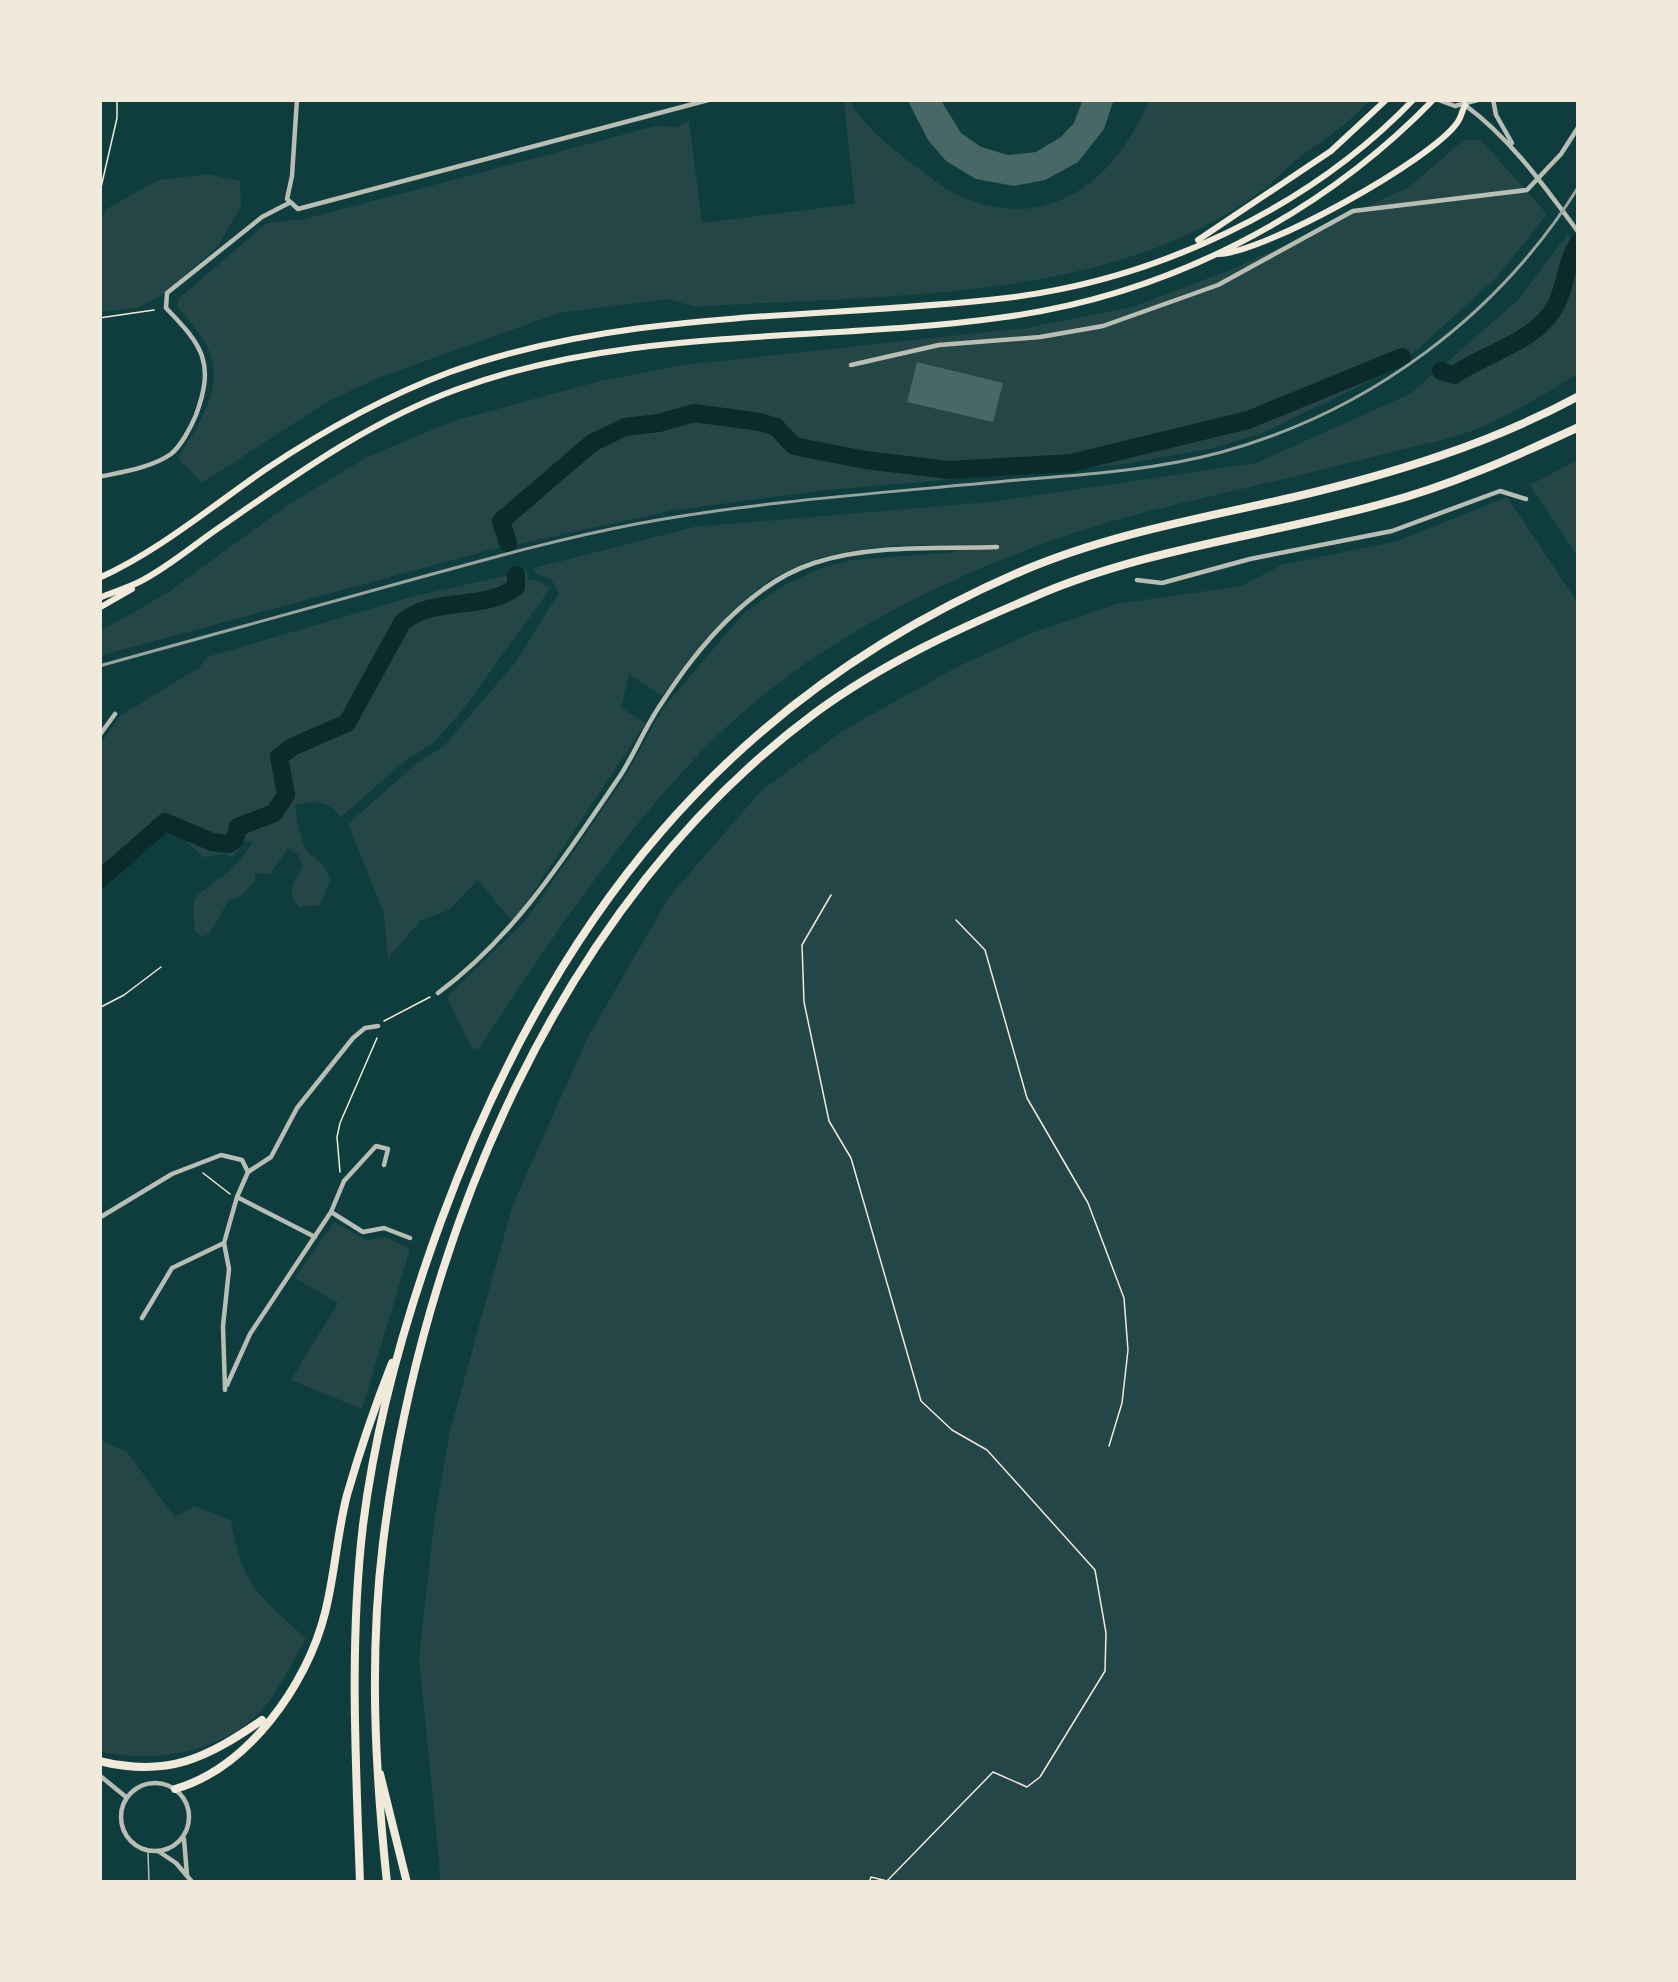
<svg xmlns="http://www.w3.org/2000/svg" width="1678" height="1982" font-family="'Golos Text',sans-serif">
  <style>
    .green { fill: #244646 }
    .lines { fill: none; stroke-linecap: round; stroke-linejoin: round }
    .river { stroke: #0a2a2b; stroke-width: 18 }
    .building { fill: #486865 }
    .path { stroke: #f1e9da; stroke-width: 1.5 }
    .service { stroke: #b8beb3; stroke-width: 1.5 }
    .minor { stroke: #b8beb3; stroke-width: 4.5 }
    .tertiary { stroke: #b8beb3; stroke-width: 4.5 }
    .trunk { stroke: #f1e9da; stroke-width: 6 }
    .motorway { stroke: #f1e9da; stroke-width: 8 }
    .rail { stroke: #97a49c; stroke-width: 3 }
  </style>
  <rect width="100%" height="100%" fill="#0f3d3e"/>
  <path class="green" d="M1149,99H1371C1349,125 1318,142 1292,163C1283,171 1275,181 1265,188C1115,305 877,294 696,307L667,299L559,313L378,378L327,402L202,483L178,458C197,428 224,389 210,353C204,336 188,320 177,306L178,299L267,223L305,219L656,126L678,127L689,120L702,223L855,204L844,102H850C867,129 890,147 915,166C933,179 949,193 970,200C1055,232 1120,174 1149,99Z
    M1464,140H1481L1547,214L1497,277L1397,368L1260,434L1209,449L1117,465L827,490L675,510L486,551L99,656V632L167,593L288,505L367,457L454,421L596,382L683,365L1026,328L1132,307L1233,269L1409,187Z
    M209,174L240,181L241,206L218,246L161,296L136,308L99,312V228L105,210L158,180Z
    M1568,234L1579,251V373C1548,392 1517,411 1484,426C1454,439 1419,445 1388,453C1306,475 1224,492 1142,513C1001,550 841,622 733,721C635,811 551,939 478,1050L470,1046L447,997L526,920L625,777L663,708L744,613L784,585L824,567L852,560L957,552C933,541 910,546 884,547C768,555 728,609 662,696L629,674L621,708L646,723L520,912L511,920L478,880L449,910L420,921L388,958L384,913L348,824L416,764L444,746L515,663L559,593L551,579L536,574L534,568L694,527L990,502L1256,463L1410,394L1519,299Z
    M1579,459V559L1530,485Z
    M1507,497L1579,605V1883H441L419,1657L435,1516L450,1431L512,1207L587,1039L669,897L761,791L844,730L959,666L1032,633L1117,604L1242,586L1281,565L1398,541Z
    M527,571L528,580L538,581L550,589L461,712L432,744L407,759L341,817C326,799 317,801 295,805C296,817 300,837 305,847C311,861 323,856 330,880L320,905L299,907L292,896L293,883L303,867L298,855L288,848L270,874L255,873V881L240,897L229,900L210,933L202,937L195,931C191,890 195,898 222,877C235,868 244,855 253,841H245L232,858L227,854L203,857L185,840L182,831L167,828L99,891V746L120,716L200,667L207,657L411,597Z
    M334,1222L366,1240L385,1237L410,1249L362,1409L291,1380L338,1303L295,1278Z
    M99,1439L127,1452L175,1517L194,1506L231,1520C242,1588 259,1594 306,1639C292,1662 278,1692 260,1712C220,1753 152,1764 99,1751Z"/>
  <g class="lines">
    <path class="river" d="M1441,371L1454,375C1486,353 1538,341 1556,305C1567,283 1565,263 1579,242
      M508,543L501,521L592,443L625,427L659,423L694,413L760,422L776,427L794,446L865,460L949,470L1071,463L1248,420L1402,357
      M99,880L165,822L212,842L229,844L235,839L238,827L274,813L286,795L279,757L292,747L347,723L402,623C433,595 484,612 516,587V575"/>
  </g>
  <path class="building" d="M907,99H940L961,133L981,147L1008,155L1036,152L1061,137L1074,123L1083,99H1114L1104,129L1078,162L1045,180L1014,186L976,179L946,161L928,140Z
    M917,362L1003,383L993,422L907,402Z"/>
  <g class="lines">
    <path class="path" d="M99,196L117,118V99
      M99,318L154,310
      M831,895L802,945L804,1002L829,1121L851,1158L921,1401L952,1430L987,1450L1095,1570L1106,1633L1105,1671L1040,1777L1027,1787L993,1772L887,1881L871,1877L869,1883
      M956,920L985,950L1027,1098L1088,1203L1124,1298L1128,1350L1122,1403L1109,1446
      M99,1008L124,995L161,967
      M384,1021L430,997
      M340,1172L337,1137L340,1123L377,1038
      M203,1173L230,1194"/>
    <path class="service" d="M148,1851L149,1883"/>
    <path class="minor" d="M297,99L292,176L287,199L298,209L712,99
      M851,365L939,345L1040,337L1103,326L1218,285L1353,211L1527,190L1561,154L1579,126
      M99,477C122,472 151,468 171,454C181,446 191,427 196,415C215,363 203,346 166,308L167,293L262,217L289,203
      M1137,580L1162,583L1250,559L1392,531L1500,491L1526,499
      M99,736L115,714
      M438,993C516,935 566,855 620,776C635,753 645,727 661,704C697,648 750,584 814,563C871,544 937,549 997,547
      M237,1197L315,1237
      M331,1212L363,1232L384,1228L410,1238
      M99,1218L172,1174L221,1155L242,1160L248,1172
      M142,1318L172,1268L224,1243
      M227,1385L250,1334L331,1212L344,1181L376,1146L388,1149L384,1165
      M225,1390L223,1326L229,1269L224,1243L237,1197L248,1172L271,1157L297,1108L353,1038L365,1028L378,1026"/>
    <path class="tertiary" d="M1436,99L1455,106L1481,99
      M1493,99L1496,115L1512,143
      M1465,105C1512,140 1544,186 1579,233
      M99,1775L126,1797
      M121 1817a34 34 0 1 1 68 0a34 34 0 1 1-68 0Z
      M184,1839L187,1875
      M158,1851L176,1863L193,1883"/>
    <path class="trunk" d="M1198,240L1331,151L1387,99
      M1219,254C1264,253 1431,160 1457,123C1461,118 1462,111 1465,105
      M99,578C159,551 212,506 266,469C323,431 386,396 450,372C629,308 820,320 1006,298C1156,280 1310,208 1414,99
      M99,598C113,592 128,588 141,581C170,566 196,543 223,525C298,473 372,420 458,389C633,325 823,343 1005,317C1167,295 1321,216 1434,99
      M99,608L132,589"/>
    <path class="motorway" d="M99,1761C168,1778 207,1758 262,1720
      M380,1774L407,1883
      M175,1789C248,1768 307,1685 325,1613C335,1574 337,1533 347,1495C360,1450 375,1406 392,1363
      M360,1883C356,1765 349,1643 363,1525C376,1422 405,1319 441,1221C551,922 724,699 1022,571C1109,534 1202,518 1294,497C1392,474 1490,444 1579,396
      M387,1883C375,1769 369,1657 383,1543C421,1235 560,902 815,713C880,665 957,629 1031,598C1142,549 1264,536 1381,504C1450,486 1514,457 1579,427"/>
    <path class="rail" d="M99,666C196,639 292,613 389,586C470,564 552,540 636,524C758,501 883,493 1006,481C1078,475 1152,471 1222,452C1370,411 1498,316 1579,186"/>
  </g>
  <rect width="1678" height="1982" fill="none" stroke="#f1e9da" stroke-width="204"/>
</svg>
